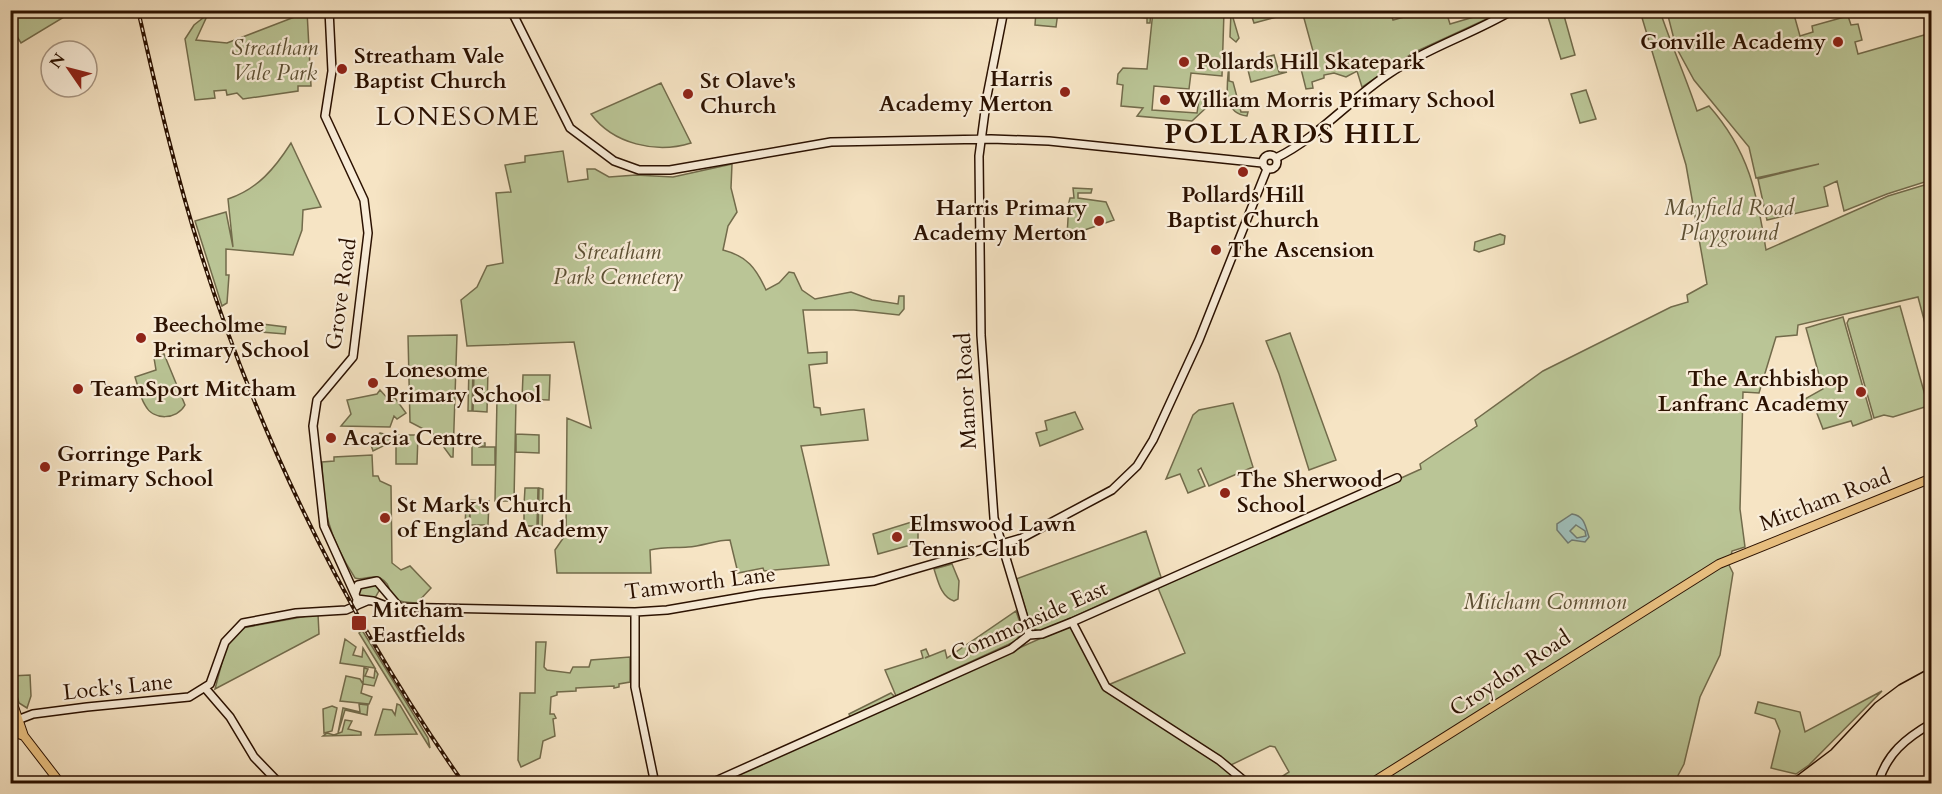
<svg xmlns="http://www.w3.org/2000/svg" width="1942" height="794" font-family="Cardo,serif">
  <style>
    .green { fill: #bac596; stroke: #726b4b; stroke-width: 1.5 }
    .water { fill: #9ebeb9; stroke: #70796f; stroke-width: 1.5; fill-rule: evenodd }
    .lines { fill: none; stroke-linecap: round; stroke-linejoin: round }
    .secondary-casing { stroke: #2b1100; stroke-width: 10 }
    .primary-casing { stroke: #2b1100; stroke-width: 10 }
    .secondary { stroke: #f9edd9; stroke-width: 7 }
    .primary { stroke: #ebc282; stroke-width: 8 }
    .tram { stroke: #2b1100; stroke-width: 1.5 }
    .rail-casing { stroke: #2b1100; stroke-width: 4 }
    .rail { stroke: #f9edd9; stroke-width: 1.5; stroke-dasharray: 4.5; stroke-linecap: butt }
    .poi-dot { fill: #8f2418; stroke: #f9edd9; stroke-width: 2 }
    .labels { text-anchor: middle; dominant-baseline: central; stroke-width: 4.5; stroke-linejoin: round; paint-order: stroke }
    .poi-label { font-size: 22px; font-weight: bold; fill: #2b1100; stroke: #f9edd9; text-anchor: start }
    .park-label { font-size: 22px; font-style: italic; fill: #5d5034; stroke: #f9edd9 }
    .street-label { font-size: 22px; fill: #2b1100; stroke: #f9edd9 }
    .quarter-label { font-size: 26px; letter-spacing: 1.5px; fill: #2b1100; stroke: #f9edd9 }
    .district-label { font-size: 28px; font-weight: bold; letter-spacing: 1.5px; fill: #2b1100; stroke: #f9edd9 }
  </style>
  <rect width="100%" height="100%" fill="#f6e4c4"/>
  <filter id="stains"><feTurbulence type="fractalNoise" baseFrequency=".00333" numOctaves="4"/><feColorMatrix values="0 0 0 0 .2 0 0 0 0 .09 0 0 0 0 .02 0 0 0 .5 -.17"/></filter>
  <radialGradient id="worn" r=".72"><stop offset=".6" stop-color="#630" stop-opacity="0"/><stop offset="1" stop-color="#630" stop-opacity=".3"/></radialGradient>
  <path class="green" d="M1671,10L1793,11L1800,36L1813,32L1812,26L1848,16L1851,25L1858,24L1862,40L1855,42L1858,54L1931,33V180L1887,194L1844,211L1837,181L1824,187L1828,206L1767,220L1758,179L1819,164L1756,178L1749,147L1694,80L1676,47L1667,12Z
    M10,11L11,10L74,11L21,43L11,27Z
    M305,11H307L311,86H298V91L243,99L237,93L227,95L226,90L214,91L215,98L195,100L185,39L194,25L208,14L196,40L227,43L305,13Z
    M1036,11V10L1151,11L1150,23H1147V18L1088,12L1087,15L1058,12L1056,27L1035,25Z
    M1153,11H1224L1222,76L1191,73L1189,89L1154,86L1152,110L1197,113L1199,99H1207V107L1192,121L1137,116L1143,108L1121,106L1123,85L1117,84L1118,74L1123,68L1147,69Z
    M1231,11L1239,38L1236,42L1230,37Z
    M1250,11H1275L1277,15L1300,11L1254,23Z
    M1302,11H1332L1335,17L1359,11H1390L1393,20L1426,11H1446L1450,24L1494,11H1504L1413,53L1362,87L1357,71L1346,77L1334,73L1324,75V78L1312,82L1313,88L1306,89L1301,69L1316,62Z
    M1640,11H1660C1671,45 1686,77 1697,111L1709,106C1749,151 1757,193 1766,250L1888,196L1931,183V346L1918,297L1798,325L1797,335L1776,337L1759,393L1743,392L1740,509L1745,547L1732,551L1729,565L1733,573L1720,655L1700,697L1684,764L1674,783H1272L1289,772L1275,747L1270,746L1231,765L1108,685L1185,653L1158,588L1421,469L1420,464L1477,426L1475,420L1543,371L1671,307L1688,302L1687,295L1707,284L1686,165Z
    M1563,12L1575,55L1561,59L1548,17Z
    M1274,55L1279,72H1287L1251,82L1246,62Z
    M1233,62L1234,66L1229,68V81L1233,82L1241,112H1248L1247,116C1220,113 1228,82 1229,63Z
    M661,83L691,143C656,154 613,144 591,114Z
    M1586,90L1596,119L1580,123L1571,94Z
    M291,143L321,207L303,210L302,230L293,255L226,249V275H229L227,303L222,306L195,221L226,212L233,247L228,199C258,189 275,168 291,143Z
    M563,151L568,182L588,179L587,169H595L609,177L636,175L673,177L732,164L731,188L737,212L728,226L723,250C747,256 756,268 766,290L779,283L789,272L794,273L802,290L815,299L851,292L872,300L898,304L899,296H904V309L899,315L854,310H803L808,353L827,352V363L809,365L814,407L820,408L821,415L864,409L868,440L801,446L829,565L764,571L763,568L738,573L730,540C716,540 703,546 688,547C675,548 664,547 650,550L651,573H557L555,550L566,534L567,418L591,428L574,342L467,346L461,300L477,287L487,266L503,263L496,193L511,192L505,165L525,162V156Z
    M1073,188L1092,189L1091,193H1078V198L1106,202L1114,220L1067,236L1069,202L1070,198H1074Z
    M1500,234L1505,236L1504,244L1479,252L1474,250L1475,242Z
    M1900,306L1928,406L1893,417L1884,415L1874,418L1847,323L1849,319Z
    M1843,317L1872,419L1853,426L1851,421L1823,429L1813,403L1805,406L1803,400L1823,389L1806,328Z
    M262,324L286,327L285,334L261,332Z
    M1290,333L1336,460L1309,470L1279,374L1266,341Z
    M457,335L453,457H451L435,435L410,422L408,336Z
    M164,354L185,405C177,420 153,421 145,405C140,397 138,386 135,377L156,370L154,358Z
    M469,366H473L472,411H468Z
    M474,368L488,369L487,412L473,411L474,373H485L474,372Z
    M523,375H550L549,400L522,399Z
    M380,390L389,400L395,398L406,413L397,419L394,416L390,427L341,426L351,414L347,400L377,394Z
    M497,398L516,399L514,501H495Z
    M1233,403L1253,467L1209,486L1201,468L1198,470L1205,486L1188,493L1180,474L1166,479L1193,415L1199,410Z
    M1075,412L1083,429L1040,446L1036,433L1047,430L1045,421Z
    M380,433L389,435V443L373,451L370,442Z
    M516,434L539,435V453L516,452Z
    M396,435H418L417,464H396Z
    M465,442L485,443V446L478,447H495V465H472V446H465Z
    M372,455L373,476H378L380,481L391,486L392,563L401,570L410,566L431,588L417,603C377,602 399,588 380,578C372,574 363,581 355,578C328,536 323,511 322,462L334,461V457Z
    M525,488H538L537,526H524V510H520L521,506L524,505Z
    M539,488L543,489L542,534H538Z
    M466,500L489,501L488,525H470V507L469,532H465Z
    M918,520V543L878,554L873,534Z
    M1146,531L1161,577L1047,629L1038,631L1031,627L1016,579Z
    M952,564L959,581L958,599L954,601C941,597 938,581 934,569Z
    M376,583L380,589L375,598L358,596V588Z
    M1016,611L1023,632L1016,641L896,696L885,670L923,658L921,651L926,649L929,656L925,658L945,650L947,658Z
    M318,614L319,634L215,689L226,647L242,628Z
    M1068,626L1074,630L1105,689L1214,760L1244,784H716Z
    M362,630L428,738L430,748L359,633Z
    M345,639L356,647L353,655L362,657L363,648L375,668L340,663Z
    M536,642H546L544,667L547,670L570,673L573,667H589L591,660L630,657V682L619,684V687L614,688V686L576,688V691L557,692V695L551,697L550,714H554L556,718L553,719L555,736L543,741L540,758L521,767L518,760L520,693H535Z
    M364,668L368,669L365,676L374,678L375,669L378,674L374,686L363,684Z
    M30,675L31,696L27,708L19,703L11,676Z
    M346,676L360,679L363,684L361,693L372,697L369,704L340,701Z
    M1882,691L1809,765L1796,774L1771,768L1780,731L1775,719L1755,713L1758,702L1800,712L1805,732Z
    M891,693L895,697L850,717L849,714Z
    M359,704L368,705L367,715L345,710L338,733L343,708L360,712Z
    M397,704L400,705L417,734L375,735L383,709L392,710L395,715Z
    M332,706L337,708L332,731L324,733L323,709Z
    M345,720L352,721L348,729L361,732V735L323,736L327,733L334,735L342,732Z"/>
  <path class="water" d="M1572,514C1585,516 1585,526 1589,537L1585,542L1572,540L1568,543L1557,530V524ZM1576,525L1585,531L1586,536L1577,538L1570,531Z"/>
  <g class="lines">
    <g class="secondary-casing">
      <path id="secondary" d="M329,10L332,71L325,116L364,200L368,233L353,357L317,400L313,426L324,526L357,599L356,606
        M511,10L570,128L614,161L639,170H670L831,142L991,139L1049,141L1262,163
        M1004,10L987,96L979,156L981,335L994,518L1029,635
        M1263 162a7 7 0 1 1 14 0a7 7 0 1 1-14 0Z
        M1276,158C1319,137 1350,99 1390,73C1429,47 1473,34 1513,10
        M355,594L358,585L377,581L399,607
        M357,599L373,601L389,607L635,612L667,610L760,594L874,581L1022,538L1112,490L1137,466L1153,440L1199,340L1267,169
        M635,612V687L655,784
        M1072,622L1106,687L1219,760L1248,784
        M205,688L230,717L254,757L280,784
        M20,719L33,714L87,707L189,697L210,684L225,642L243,623L296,613L346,610L367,601
        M709,784L1011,649L1029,635L1042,634L1072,622L1397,478
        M1878,784C1886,754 1906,738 1932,723"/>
    </g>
    <g class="primary-casing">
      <path id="primary" d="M10,695L24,736
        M10,716L19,734L24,736L61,784
        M1370,784L1719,564L1932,478"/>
    </g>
    <use href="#secondary" class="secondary"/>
    <use href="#primary" class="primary"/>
    <path class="tram" d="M1786,784L1831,750L1875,703L1899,685L1932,667"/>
    <g class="rail-casing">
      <path id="rail" d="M138,10C157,93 176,176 202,257C262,445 350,622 464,784"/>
    </g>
    <use href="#rail" class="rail"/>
  </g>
  <g class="poi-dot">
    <circle cx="1838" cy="42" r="6"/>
    <circle cx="1184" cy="62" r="6"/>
    <circle cx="342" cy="69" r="6"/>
    <circle cx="1065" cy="92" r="6"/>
    <circle cx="688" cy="94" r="6"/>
    <circle cx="1165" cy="100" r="6"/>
    <circle cx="1243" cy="172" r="6"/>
    <circle cx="1099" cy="221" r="6"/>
    <circle cx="1216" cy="250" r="6"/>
    <circle cx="141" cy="338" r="6"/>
    <circle cx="373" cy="383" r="6"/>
    <circle cx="78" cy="389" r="6"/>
    <circle cx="1861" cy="392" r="6"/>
    <circle cx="331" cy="438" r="6"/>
    <circle cx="45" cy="467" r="6"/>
    <circle cx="1225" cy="493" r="6"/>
    <circle cx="385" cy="518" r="6"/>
    <circle cx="897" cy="537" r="6"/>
    <rect x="351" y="615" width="16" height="16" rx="3"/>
  </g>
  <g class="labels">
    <g class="poi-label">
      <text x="1826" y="42" text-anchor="end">Gonville Academy</text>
      <text x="354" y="56">Streatham Vale<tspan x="354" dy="25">Baptist Church</tspan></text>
      <text x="1196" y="62">Pollards Hill Skatepark</text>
      <text x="1053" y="79" text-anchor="end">Harris<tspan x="1053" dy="25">Academy Merton</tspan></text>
      <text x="700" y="81">St Olave's<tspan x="700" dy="25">Church</tspan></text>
      <text x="1177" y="100">William Morris Primary School</text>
      <text x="1243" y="195" text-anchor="middle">Pollards Hill<tspan x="1243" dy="25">Baptist Church</tspan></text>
      <text x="1087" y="208" text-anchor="end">Harris Primary<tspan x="1087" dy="25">Academy Merton</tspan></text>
      <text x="1228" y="250">The Ascension</text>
      <text x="153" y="325">Beecholme<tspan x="153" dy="25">Primary School</tspan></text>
      <text x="385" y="370">Lonesome<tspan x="385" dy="25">Primary School</tspan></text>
      <text x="1849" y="379" text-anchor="end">The Archbishop<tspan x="1849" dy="25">Lanfranc Academy</tspan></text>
      <text x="90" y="389">TeamSport Mitcham</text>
      <text x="343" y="438">Acacia Centre</text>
      <text x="57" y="454">Gorringe Park<tspan x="57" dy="25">Primary School</tspan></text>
      <text x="1237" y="480">The Sherwood<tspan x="1237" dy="25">School</tspan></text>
      <text x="397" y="505">St Mark's Church<tspan x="397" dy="25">of England Academy</tspan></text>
      <text x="909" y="524">Elmswood Lawn<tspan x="909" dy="25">Tennis Club</tspan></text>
      <text x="372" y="610">Mitcham<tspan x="372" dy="25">Eastfields</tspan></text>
    </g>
    <g class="park-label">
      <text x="275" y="48">Streatham<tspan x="275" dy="25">Vale Park</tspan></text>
      <text x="1729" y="208">Mayfield Road<tspan x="1729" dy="25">Playground</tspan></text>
      <text x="618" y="252">Streatham<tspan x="618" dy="25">Park Cemetery</tspan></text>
      <text x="1545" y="602">Mitcham Common</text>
    </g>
    <g class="street-label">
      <text transform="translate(341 294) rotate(-82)">Grove Road</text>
      <text transform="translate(966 391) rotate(-93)">Manor Road</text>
      <text transform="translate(1825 500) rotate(-21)">Mitcham Road</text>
      <text transform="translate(700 583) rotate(-7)">Tamworth Lane</text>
      <text transform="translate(1029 621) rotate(-24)">Commonside East</text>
      <text transform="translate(1510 673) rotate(-33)">Croydon Road</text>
      <text transform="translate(118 687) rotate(-6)">Lock's Lane</text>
    </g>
    <g class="quarter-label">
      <text x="458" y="116">LONESOME</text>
    </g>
    <g class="district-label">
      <text x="1293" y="134">POLLARDS HILL</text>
    </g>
  </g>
  <rect width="1942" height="794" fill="none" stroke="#f6e4c4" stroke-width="36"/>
  <rect x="12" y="12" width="1918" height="770" fill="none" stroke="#2b1100" stroke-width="3"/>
  <rect x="18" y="18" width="1906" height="758" fill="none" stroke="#2b1100" stroke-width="1.5"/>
  <g transform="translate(69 69) rotate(305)"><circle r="28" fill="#f9edd9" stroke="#a79582" stroke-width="1.5"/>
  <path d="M0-4.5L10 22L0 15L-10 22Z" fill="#8f2418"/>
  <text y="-9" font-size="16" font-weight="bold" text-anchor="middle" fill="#2b1100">N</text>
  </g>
  <rect width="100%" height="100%" filter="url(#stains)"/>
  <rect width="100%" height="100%" fill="url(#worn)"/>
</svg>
